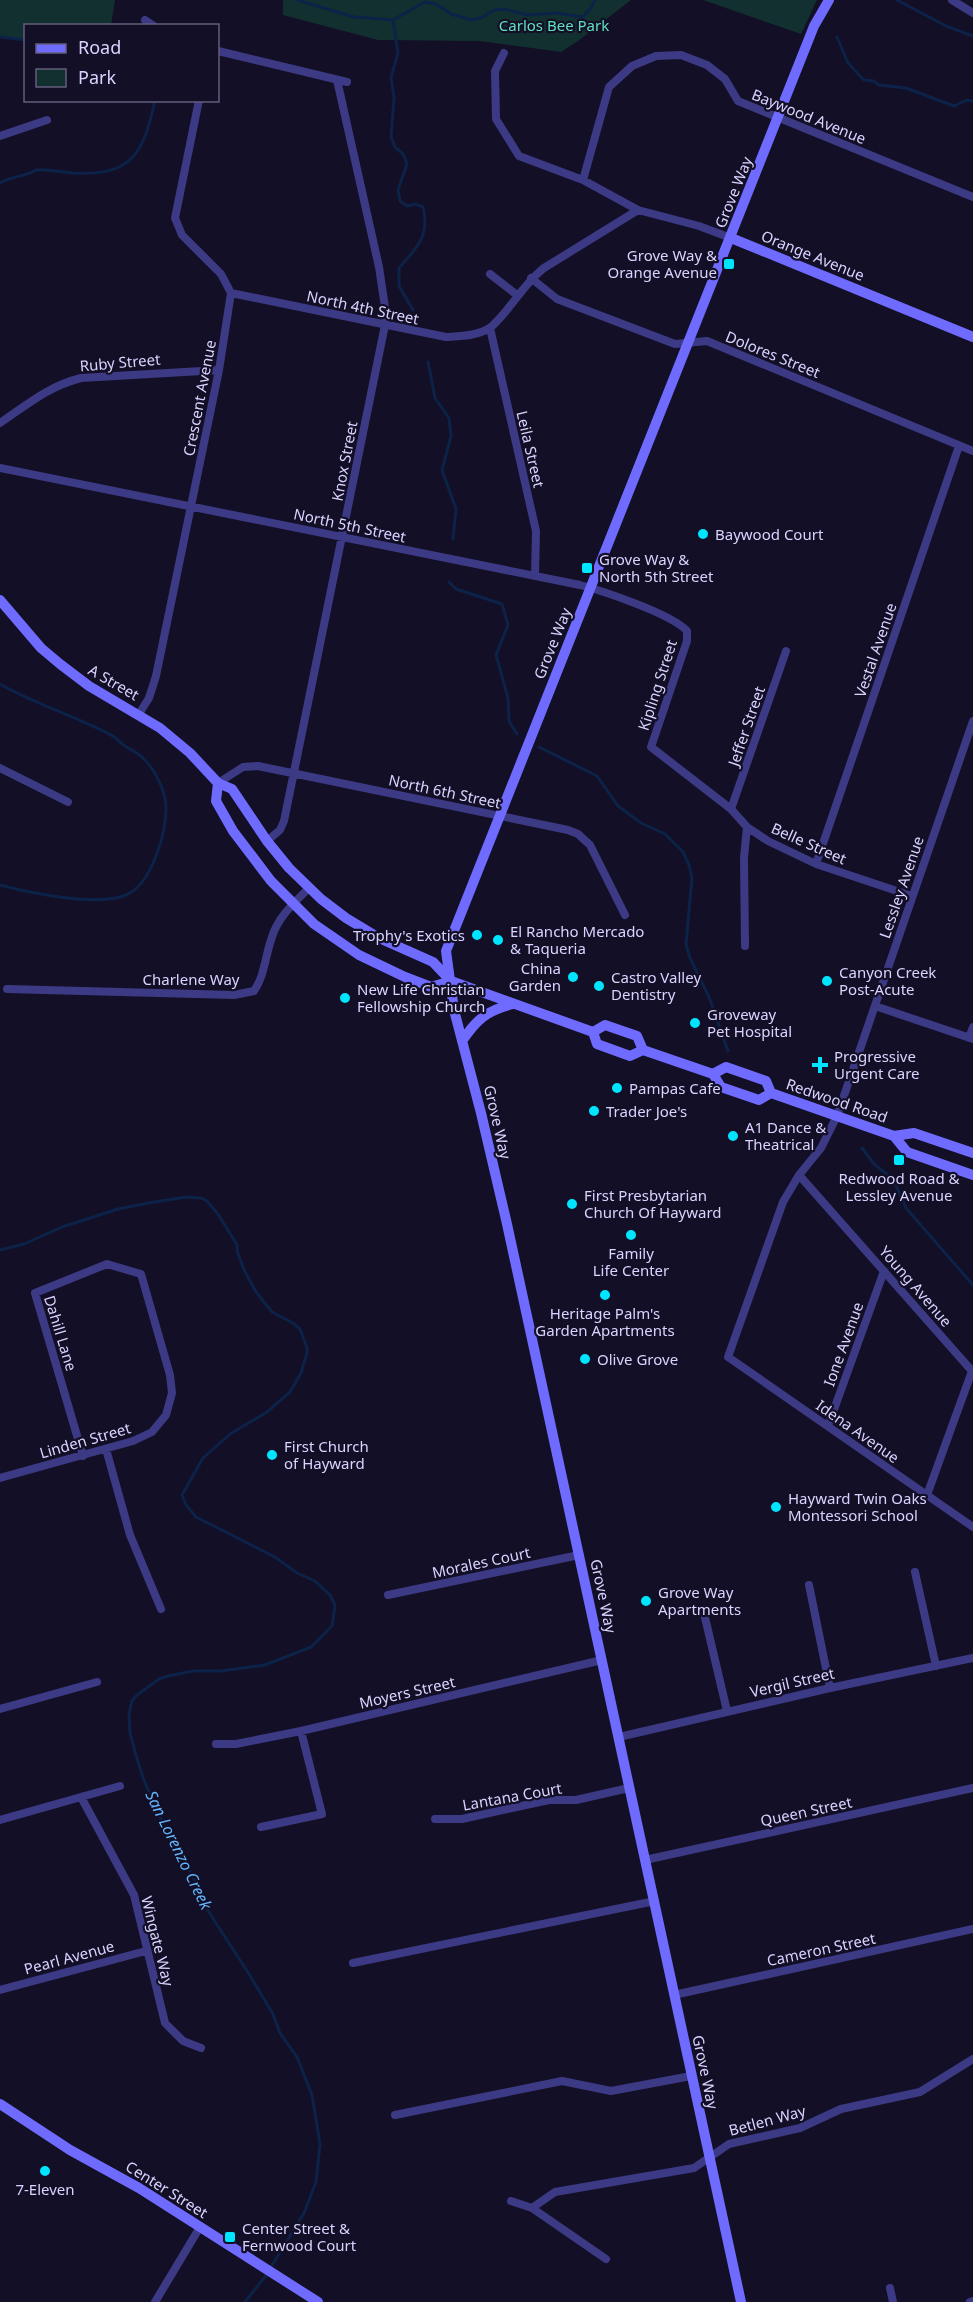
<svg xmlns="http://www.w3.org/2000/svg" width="973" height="2302" font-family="'Noto Sans',sans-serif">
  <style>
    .park { fill: #12302f }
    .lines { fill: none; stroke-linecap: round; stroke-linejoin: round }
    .stream { stroke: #0c2248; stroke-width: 3 }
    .street { stroke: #3d3a85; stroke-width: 8 }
    .secondary { stroke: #6f6bff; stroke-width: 10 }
    .poi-dot { fill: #00e5ff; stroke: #130f26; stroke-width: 2 }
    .labels { text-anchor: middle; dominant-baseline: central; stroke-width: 4.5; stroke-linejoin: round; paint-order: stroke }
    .park-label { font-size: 15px; fill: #5fe0c0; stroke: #130f26 }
    .street-label { font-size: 15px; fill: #d9d4ff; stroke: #130f26 }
    .poi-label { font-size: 15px; fill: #d9d4ff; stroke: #130f26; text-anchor: start }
    .water-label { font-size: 16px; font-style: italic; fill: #62b6ff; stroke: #130f26 }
  </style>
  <rect width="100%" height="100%" fill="#130f26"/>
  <path class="park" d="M0,0H115L111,25L26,26L25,40L0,37Z
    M283,0H631L578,41L561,52L480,41L378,40L283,15Z
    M703,0H817L801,34Z"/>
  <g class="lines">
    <path class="stream" d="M297,0L354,17L393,20
      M897,0L946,26L973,36
      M393,20L398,53L391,77L394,98L391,137L395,147L403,154L407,164L398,190L400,201L407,206L415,204L423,207C430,237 417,247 399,268V286L413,310
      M393,20L425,2L436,4L451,14L472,20L481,18L494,10L504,9L528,15L556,13L583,17L591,8L595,0
      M0,37L26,40
      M837,37L848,63L864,80L874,81L879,85L906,88L954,106L967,100L973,101
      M0,183C11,176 25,177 36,170C48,169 60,172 73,173C132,176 143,155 155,100
      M428,362L435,398L449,418L451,436L442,470L456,509L453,539
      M449,582L456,589L502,604L508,625L496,655L508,698L509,721L517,734
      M0,684C35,704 75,716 111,735C116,737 120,743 125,746C131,750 139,753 144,759C155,770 166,791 166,808C166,833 152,884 126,895C97,907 30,893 0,885
      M539,747L597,776L618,806L641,823L665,834L683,852L689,865L692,878L686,944L690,958L709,997L728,1051
      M862,1148L874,1164L893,1179L906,1208L973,1285
      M0,1250L24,1244L62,1227L118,1209L154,1202L187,1197L200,1198L206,1200L218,1214L237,1245V1251L244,1270L256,1292L272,1312L293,1323L300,1329L307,1348V1353L301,1373L290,1392L267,1412L230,1434L203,1458L182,1495L186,1505L196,1517L275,1557L297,1573L315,1581L330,1595L335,1605L332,1626L311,1647L265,1665L221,1671H193L168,1676L159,1679L137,1695L132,1701L129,1714L130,1733L135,1752L143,1778L165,1828L197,1884L205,1906L249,1974L273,2014L280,2033L297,2057L312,2095L320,2144L316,2182L304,2213L271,2267
      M245,2302L268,2273"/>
    <path class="street" d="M952,0L973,13
      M145,20L154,26
      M218,51L347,82
      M504,53L495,71L496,119L519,156L583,180L638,210L699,226L731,238
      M0,136L47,120
      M583,180L609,87L632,66L656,56L681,55L707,65L725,79L738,101L973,197
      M490,274L517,295
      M531,278L557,299L675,344L707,341L973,451
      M231,293L446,337C460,336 479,336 491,327C510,311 522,285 544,268L638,210
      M490,328L536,531L535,576
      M0,423C28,404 49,386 81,378L219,370
      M0,468L580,585C603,591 672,614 687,631V641L651,747L731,809L747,827L768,841L816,864L912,896
      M139,714L149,698L156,676L219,370L231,293L221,274L182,235L175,218L199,100
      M973,721L837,1116L821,1148L799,1175L783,1202L728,1357L973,1527
      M0,768L68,802
      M218,783L243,767L258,766L568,830L578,834L590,845L625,915
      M731,809L786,651
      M267,841L280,830L284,821L385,325L386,314L379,267L337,80
      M816,864L959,446
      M745,946L744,858L747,827
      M7,989L234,995L254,991C265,975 265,956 272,937C278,917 294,903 309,888
      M875,1006L973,1039
      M969,1038L973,1027
      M799,1175L972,1371L927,1495
      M828,1426L884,1271
      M106,1449L130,1535L161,1609
      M0,1478L133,1441L152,1432L166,1415L172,1393L170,1375L141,1274L107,1264L35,1293L83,1456
      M915,1572L936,1666
      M809,1585L830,1688
      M388,1595L579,1555
      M703,1609L727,1711
      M0,1709L97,1682
      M619,1737L830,1688L973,1658
      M216,1744H236L301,1731L602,1660
      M81,1797L134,1895L165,2023L183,2041L201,2048
      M435,1819H462L549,1800H576L629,1788
      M0,1820L120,1786
      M261,1827L322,1814L301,1731
      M645,1860L973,1788
      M353,1963L655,1901
      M0,1990L146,1951
      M674,1995L973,1929
      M395,2115L562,2081L611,2091L691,2076
      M511,2201L532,2208L606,2259
      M532,2208L555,2192L694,2168L729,2144L800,2128L841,2109L920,2092L973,2059
      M890,2288L893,2302
      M155,2302L200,2227
      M970,2302L973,2301"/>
    <path class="secondary" d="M731,238L973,337
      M0,600L41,648L60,664L89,686L160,728L190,753L218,783L232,789L267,841L289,868L321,899L346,918L379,938L433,962L451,981L593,1032L597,1044L630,1056L643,1050L713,1074L721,1087L759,1100L771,1093L894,1136L914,1133L973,1153
      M218,783L216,801L233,831L271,881L314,924L359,955L405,977L431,987L451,981
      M593,1032L605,1025L637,1036L643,1050
      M462,1041C477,1019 486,1011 513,1004
      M713,1074L726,1067L766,1081L771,1093
      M894,1136L907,1152L973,1175
      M0,2104L70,2150L139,2188L318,2302
      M741,2302L507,1224L481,1113L454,1010L446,951L814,26L829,0"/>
  </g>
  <g class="poi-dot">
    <rect x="723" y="258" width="12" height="12" rx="3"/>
    <circle cx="703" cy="534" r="6"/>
    <rect x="581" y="562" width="12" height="12" rx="3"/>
    <circle cx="477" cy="935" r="6"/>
    <circle cx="498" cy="940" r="6"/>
    <circle cx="573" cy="977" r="6"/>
    <circle cx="827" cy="981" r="6"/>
    <circle cx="599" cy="986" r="6"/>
    <circle cx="345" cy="998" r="6"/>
    <circle cx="695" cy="1023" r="6"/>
    <path d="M817 1056h6v6h6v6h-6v6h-6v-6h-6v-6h6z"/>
    <circle cx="617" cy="1088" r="6"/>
    <circle cx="594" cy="1111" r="6"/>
    <circle cx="733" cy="1136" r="6"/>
    <rect x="893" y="1154" width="12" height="12" rx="3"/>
    <circle cx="572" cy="1204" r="6"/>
    <circle cx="631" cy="1235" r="6"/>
    <circle cx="605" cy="1295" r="6"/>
    <circle cx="585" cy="1359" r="6"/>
    <circle cx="272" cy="1455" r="6"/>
    <circle cx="776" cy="1507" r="6"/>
    <circle cx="646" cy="1601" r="6"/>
    <circle cx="45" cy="2171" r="6"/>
    <rect x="224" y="2231" width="12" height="12" rx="3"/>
  </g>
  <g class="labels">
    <g class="park-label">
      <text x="554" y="25">Carlos Bee Park</text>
    </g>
    <g class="street-label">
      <text transform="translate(809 116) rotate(22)">Baywood Avenue</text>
      <text transform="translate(733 192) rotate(-68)">Grove Way</text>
      <text transform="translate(813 255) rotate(22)">Orange Avenue</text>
      <text transform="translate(363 307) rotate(12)">North 4th Street</text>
      <text transform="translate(773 354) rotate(22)">Dolores Street</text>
      <text transform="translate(120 362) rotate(-5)">Ruby Street</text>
      <text transform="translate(199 398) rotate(-79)">Crescent Avenue</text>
      <text transform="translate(531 449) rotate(77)">Leila Street</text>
      <text transform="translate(344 461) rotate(-79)">Knox Street</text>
      <text transform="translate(350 525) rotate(12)">North 5th Street</text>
      <text transform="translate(552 643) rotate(-68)">Grove Way</text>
      <text transform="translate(875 650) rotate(-71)">Vestal Avenue</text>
      <text transform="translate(114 682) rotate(30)">A Street</text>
      <text transform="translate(657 685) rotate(-72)">Kipling Street</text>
      <text transform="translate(746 726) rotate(-71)">Jeffer Street</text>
      <text transform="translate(445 791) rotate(12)">North 6th Street</text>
      <text transform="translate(809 843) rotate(24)">Belle Street</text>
      <text transform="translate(901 887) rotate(-71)">Lessley Avenue</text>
      <text x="191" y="979">Charlene Way</text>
      <text transform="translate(837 1100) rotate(19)">Redwood Road</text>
      <text transform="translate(498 1122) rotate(77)">Grove Way</text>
      <text transform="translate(916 1286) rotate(49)">Young Avenue</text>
      <text transform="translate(61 1333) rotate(73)">Dahill Lane</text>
      <text transform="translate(843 1344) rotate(-70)">Ione Avenue</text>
      <text transform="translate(858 1431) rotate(35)">Idena Avenue</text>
      <text transform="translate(85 1440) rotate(-16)">Linden Street</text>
      <text transform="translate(481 1562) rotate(-12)">Morales Court</text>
      <text transform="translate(604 1596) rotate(78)">Grove Way</text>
      <text transform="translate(792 1682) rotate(-13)">Vergil Street</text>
      <text transform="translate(407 1692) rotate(-13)">Moyers Street</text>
      <text transform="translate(512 1796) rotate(-10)">Lantana Court</text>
      <text transform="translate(806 1811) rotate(-12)">Queen Street</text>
      <text transform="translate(158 1941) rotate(76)">Wingate Way</text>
      <text transform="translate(821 1949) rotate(-12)">Cameron Street</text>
      <text transform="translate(69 1957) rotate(-15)">Pearl Avenue</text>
      <text transform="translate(706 2072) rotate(78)">Grove Way</text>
      <text transform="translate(767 2120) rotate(-15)">Betlen Way</text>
      <text transform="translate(167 2189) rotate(32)">Center Street</text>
    </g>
    <g class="poi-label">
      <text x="717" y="255" text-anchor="end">Grove Way &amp;<tspan x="717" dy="17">Orange Avenue</tspan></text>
      <text x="715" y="534">Baywood Court</text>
      <text x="599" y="559">Grove Way &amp;<tspan x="599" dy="17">North 5th Street</tspan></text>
      <text x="510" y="931">El Rancho Mercado<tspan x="510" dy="17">&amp; Taqueria</tspan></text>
      <text x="465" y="935" text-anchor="end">Trophy's Exotics</text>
      <text x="561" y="968" text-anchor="end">China<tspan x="561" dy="17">Garden</tspan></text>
      <text x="839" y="972">Canyon Creek<tspan x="839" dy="17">Post-Acute</tspan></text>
      <text x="611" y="977">Castro Valley<tspan x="611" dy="17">Dentistry</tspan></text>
      <text x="357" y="989">New Life Christian<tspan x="357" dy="17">Fellowship Church</tspan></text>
      <text x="707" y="1014">Groveway<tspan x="707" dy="17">Pet Hospital</tspan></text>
      <text x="834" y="1056">Progressive<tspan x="834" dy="17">Urgent Care</tspan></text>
      <text x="629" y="1088">Pampas Cafe</text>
      <text x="606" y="1111">Trader Joe's</text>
      <text x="745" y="1127">A1 Dance &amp;<tspan x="745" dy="17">Theatrical</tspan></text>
      <text x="899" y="1178" text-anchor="middle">Redwood Road &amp;<tspan x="899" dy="17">Lessley Avenue</tspan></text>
      <text x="584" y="1195">First Presbytarian<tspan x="584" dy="17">Church Of Hayward</tspan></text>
      <text x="631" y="1253" text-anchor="middle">Family<tspan x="631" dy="17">Life Center</tspan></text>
      <text x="605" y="1313" text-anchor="middle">Heritage Palm's<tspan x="605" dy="17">Garden Apartments</tspan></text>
      <text x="597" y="1359">Olive Grove</text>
      <text x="284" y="1446">First Church<tspan x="284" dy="17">of Hayward</tspan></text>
      <text x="788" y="1498">Hayward Twin Oaks<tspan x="788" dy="17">Montessori School</tspan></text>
      <text x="658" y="1592">Grove Way<tspan x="658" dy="17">Apartments</tspan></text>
      <text x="45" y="2189" text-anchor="middle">7-Eleven</text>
      <text x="242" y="2228">Center Street &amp;<tspan x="242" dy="17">Fernwood Court</tspan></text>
    </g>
    <g class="water-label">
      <text transform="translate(179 1850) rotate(64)">San Lorenzo Creek</text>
    </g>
  </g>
  <rect x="24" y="24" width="195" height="78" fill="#130f26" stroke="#625e7d" stroke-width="1.5"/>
  <rect x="36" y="44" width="30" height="9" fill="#6f6bff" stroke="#625e7d" stroke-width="1.5"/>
  <text x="78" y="54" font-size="18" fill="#d9d4ff">Road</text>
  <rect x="36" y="69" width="30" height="18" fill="#12302f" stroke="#625e7d" stroke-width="1.5"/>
  <text x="78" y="84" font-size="18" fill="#d9d4ff">Park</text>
</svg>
